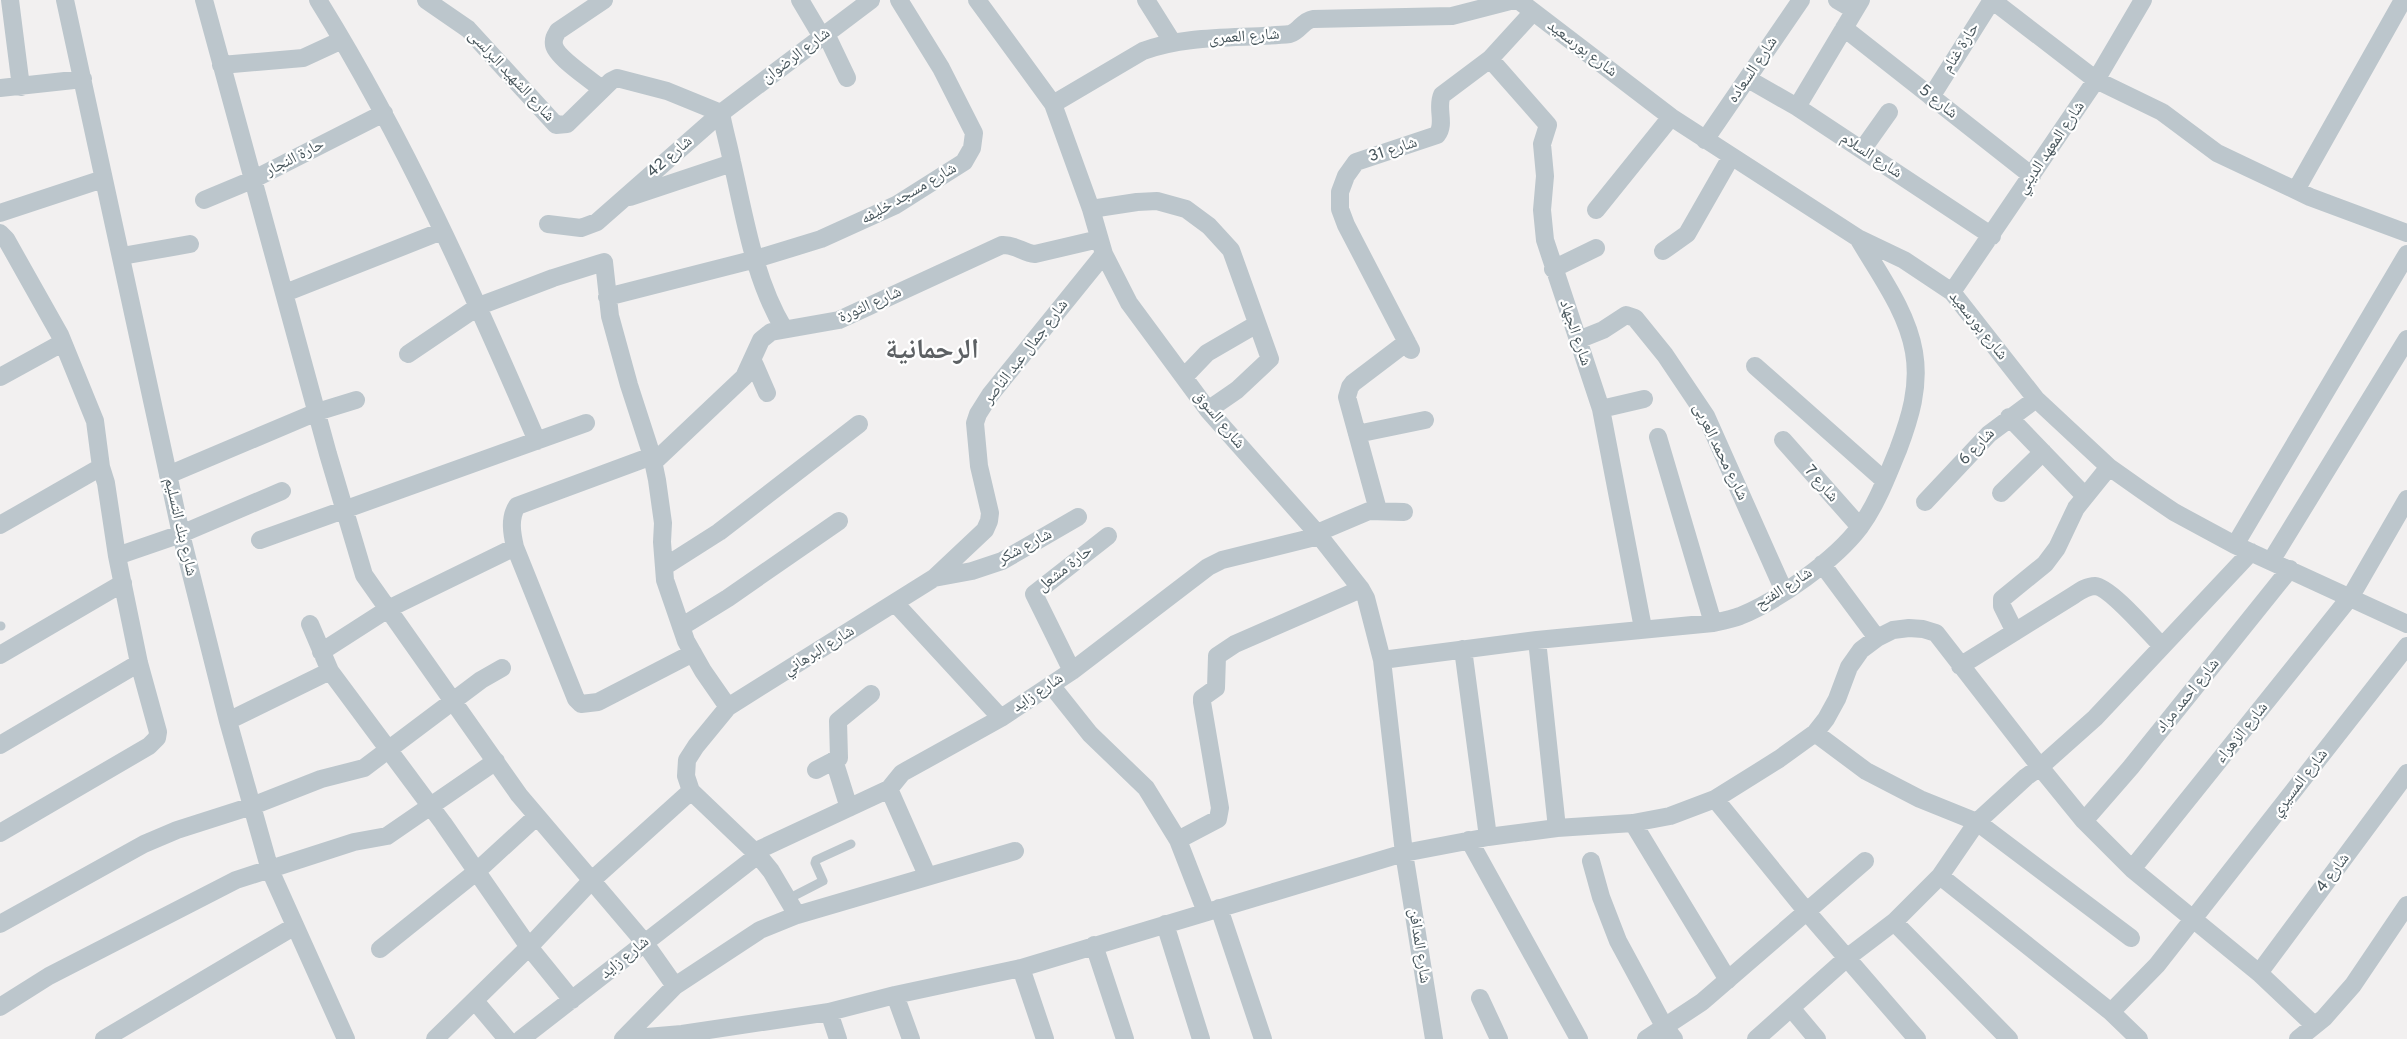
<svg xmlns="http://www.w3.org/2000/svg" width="2407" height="1039" font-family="Overpass,'Noto Naskh Arabic',sans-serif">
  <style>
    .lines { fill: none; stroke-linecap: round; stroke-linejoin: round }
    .service { stroke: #bcc6cc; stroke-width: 9 }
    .minor { stroke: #bcc6cc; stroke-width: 18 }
    .labels { text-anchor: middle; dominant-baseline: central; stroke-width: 4.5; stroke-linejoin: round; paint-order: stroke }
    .street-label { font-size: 16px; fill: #48565c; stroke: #fff }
    .town-label { font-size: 28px; font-weight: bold; fill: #5d6164; stroke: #fff }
  </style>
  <rect width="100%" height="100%" fill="#f2f0f0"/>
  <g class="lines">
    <path class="service" d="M0,626H1
      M788,899L823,881L815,863L816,860L851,844"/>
    <path class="minor" d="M10,0L21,87
      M65,0L181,534L228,721L270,870L346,1039
      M204,0L328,454L364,575L519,795L644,942L675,986
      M318,0C405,140 472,290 537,441
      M426,0L468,29L556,125L567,124L611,81L617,78L667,91L721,113
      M800,0L822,37
      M977,0L1053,104L1091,209L1104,254L1129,303L1208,410L1317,533L1361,589L1366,598L1382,660L1404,853L1434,1039
      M1146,0L1173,43
      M1518,0L1671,117L1858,238L1904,260L1952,292L2036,399L2109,467L2143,491L2174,512L2235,545L2407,624
      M1837,0L1854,10
      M1992,0L2096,80L2162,112L2217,153L2310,197L2407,233
      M1844,28L2032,176
      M826,34L847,78
      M1490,59L1548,125L1542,144L1545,176L1542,210L1545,240L1601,409L1643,628
      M221,65L303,58L342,40
      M1748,79L1797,107L1992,236
      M0,88L83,79
      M602,89C592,81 556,57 554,45C553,39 555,36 558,31L604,0
      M1931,97L1992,0
      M1053,104L1143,51C1189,34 1242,39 1290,34C1300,31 1302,21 1313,19L1452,16L1514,0
      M1797,107L1861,0
      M721,113C724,130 729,146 732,162C745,218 754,279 784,329
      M1705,140L1801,0
      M1862,150L1889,112
      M2296,190L2403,0
      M630,197L732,163
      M204,200L252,180L384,113
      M1091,209L1137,202L1157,201L1186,209L1209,226L1231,250L1270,359L1237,390L1208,410
      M1596,210L1671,117
      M0,213L103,179
      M548,224L581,228L597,222L721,113L871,0
      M0,233L6,239L60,335L95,421L101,467L106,483L117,556L139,663L158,732L157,738L149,746L0,833
      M1663,251L1687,234L1731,157
      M122,256L190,244
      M1553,269L1596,248
      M1952,292L2096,80L2143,0
      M285,293L442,231
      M607,297L756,259L821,239L896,205L964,162L972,148L974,133L941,68L899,0
      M1578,340L1603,330L1626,315L1635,318L1665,355L1706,416L1784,591
      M1411,350L1346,225L1340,209V192L1346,176L1356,162L1437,135C1446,124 1436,108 1442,95L1490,59L1533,12
      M408,354L479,306L553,278L604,262L610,316L629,385L652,456L657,480L663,523L662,542L665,580L686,641L703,671L728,707
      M753,361L767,393
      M1755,366L1885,481
      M0,377L62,343
      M1184,377L1207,353L1257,324
      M1601,409L1644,399
      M2009,417L2085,496
      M1357,434L1425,420
      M1658,437L1713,623
      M1783,440L1860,527
      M654,462L744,377L761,340L771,332L839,320L1002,245C1015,244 1023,253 1035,254L1099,239
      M168,475L317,412L356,400
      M2001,493L2043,452
      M1925,502L1989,434L2036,399
      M1378,510L1347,397L1350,387L1353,383L1407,342
      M0,525L101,467
      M1317,533L1369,511L1404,512
      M260,540L586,423
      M2235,545L2407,254
      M515,547L572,689L576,699L581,704L598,702L693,653
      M117,556L181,534L282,491
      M2271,561L2407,339
      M1822,564L1877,638
      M664,567L719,532L859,424
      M934,578L972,571L1002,561L1078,517
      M895,603L1001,718
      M310,624L330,671L443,823L529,947L572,1000
      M681,627L728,598L839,521
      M2015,632L2002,606V599L2045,564L2057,548L2076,508L2109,467
      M1537,640L1557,828
      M1463,649L1488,837
      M321,652L388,609L515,547C512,534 509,518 517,506L652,456
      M0,655L123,583
      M1382,660L1537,640L1713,623C1722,621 1732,619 1740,616C1779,600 1835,560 1860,527C1877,504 1887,476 1898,450C1910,418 1920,387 1914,352C1907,311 1879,274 1858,238
      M1960,666L2074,595C2080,591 2087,586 2095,586C2110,587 2149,633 2161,645
      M1072,671L1034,594L1108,536
      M1051,685L1090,734L1146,788L1178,840L1206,912
      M228,721L330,671
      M1815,733L1866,771L1920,799L1977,822L2131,938
      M0,745L139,663
      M834,760L849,808
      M816,770L839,758L838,721L871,694
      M889,789L927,875
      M1715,799L1807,912L1917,1039
      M2084,821L2131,767L2290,569
      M1633,823L1728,980
      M1178,840L1218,819L1220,808L1202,702V698L1216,688L1217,656L1235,644L1361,589
      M1469,840L1579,1039
      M754,852L889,789L902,773L1001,718L1072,671L1208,567L1222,560L1319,536
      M1591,861L1601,897L1618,941L1664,1026L1674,1039
      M2132,869L2351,596L2407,499
      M1940,876L2111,1012L2139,1039
      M1219,908L1263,1039
      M797,915L1015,851
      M1894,922L2009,1039
      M0,924L144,844L177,830L252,806L321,779L364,768L481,680L502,668
      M1165,924L1201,1039
      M1094,945L1125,1039
      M380,949L476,872L536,817
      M1021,968L1045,1039
      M2259,973L2407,773
      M895,995L911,1039
      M1480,998L1499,1039
      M475,1001L507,1039
      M0,1007L49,976L236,880L354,842L387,836L496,761
      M1791,1008L1817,1039
      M829,1012L838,1039
      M2111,1012L2157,965L2407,646
      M104,1039L295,926
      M435,1039L529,947L591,881L691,791
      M521,1039L758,855
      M623,1039L682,1034L829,1012L895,995L1021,968L1404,853L1488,837L1557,828L1633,823L1670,816L1715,799L1779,759L1815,733L1826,719L1837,699L1849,667L1861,650L1877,638L1893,630L1909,628L1923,629L1936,633L2040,767L2095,718L2251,552
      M623,1039L675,986L760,930L797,915L771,871L758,855L691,791L686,776L687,760L696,746L728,707L934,578L985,530L989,521L990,513L979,466L975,423L978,414L990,395L1104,254
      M1646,1039L1702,1002L1865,861
      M1756,1039L1848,957L1894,922L1940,876L1977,822L2026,777L2040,767L2084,821L2132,869L2259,973L2314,1025
      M2298,1039L2324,1018L2353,985L2407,905"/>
  </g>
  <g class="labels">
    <g class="street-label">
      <text transform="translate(1244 37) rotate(-4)">شارع العمرى</text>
      <text transform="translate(1961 48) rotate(-58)">حارة غنام</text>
      <text transform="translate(1582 49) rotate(37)">شارع بورسعيد</text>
      <text transform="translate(796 56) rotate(-37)">شارع الرضوان</text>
      <text transform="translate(1753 70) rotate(-56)">شارع السعاده</text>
      <text transform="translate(511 76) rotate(47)">شارع الشهيد البرلسى</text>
      <text transform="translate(1938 102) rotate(38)">شارع 5</text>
      <text transform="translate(2051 148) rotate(-56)">شارع المعهد الديني</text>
      <text transform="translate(1393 150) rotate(-18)">شارع 31</text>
      <text transform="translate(1871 156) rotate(33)">شارع السلام</text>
      <text transform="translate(670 157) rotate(-41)">شارع 42</text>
      <text transform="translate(295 158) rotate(-27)">حارة النجار</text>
      <text transform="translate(909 194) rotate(-30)">شارع مسجد خليفه</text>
      <text transform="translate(870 305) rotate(-24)">شارع الثورة</text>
      <text transform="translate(1978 326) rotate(51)">شارع بورسعيد</text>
      <text transform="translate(1575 333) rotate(71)">شارع الجهاد</text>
      <text transform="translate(1026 352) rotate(-52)">شارع جمال عبد الناصر</text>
      <text transform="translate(1219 420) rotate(50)">شارع السوق</text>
      <text transform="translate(1977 447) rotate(-46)">شارع 6</text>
      <text transform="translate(1720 452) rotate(64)">شارع محمد العربى</text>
      <text transform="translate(1821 484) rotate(49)">شارع 7</text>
      <text transform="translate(180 527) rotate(77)">شارع بنك التسليم</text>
      <text transform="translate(1025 547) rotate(-28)">شارع شكر</text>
      <text transform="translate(1065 569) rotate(-38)">حارة مشعل</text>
      <text transform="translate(1784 589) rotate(-33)">شارع الفتح</text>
      <text transform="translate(819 651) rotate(-32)">شارع البرهاني</text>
      <text transform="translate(1038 693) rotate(-34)">شارع زايد</text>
      <text transform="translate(2188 696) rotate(-51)">شارع احمد مراد</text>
      <text transform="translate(2242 733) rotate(-51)">شارع الزهراء</text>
      <text transform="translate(2300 783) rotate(-52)">شارع المسيري</text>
      <text transform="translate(2333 873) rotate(-53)">شارع 4</text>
      <text transform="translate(1419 946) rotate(81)">شارع المدافن</text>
      <text transform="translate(625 958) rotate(-39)">شارع زايد</text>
    </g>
    <g class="town-label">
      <text x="932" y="351">الرحمانية</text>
    </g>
  </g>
</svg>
